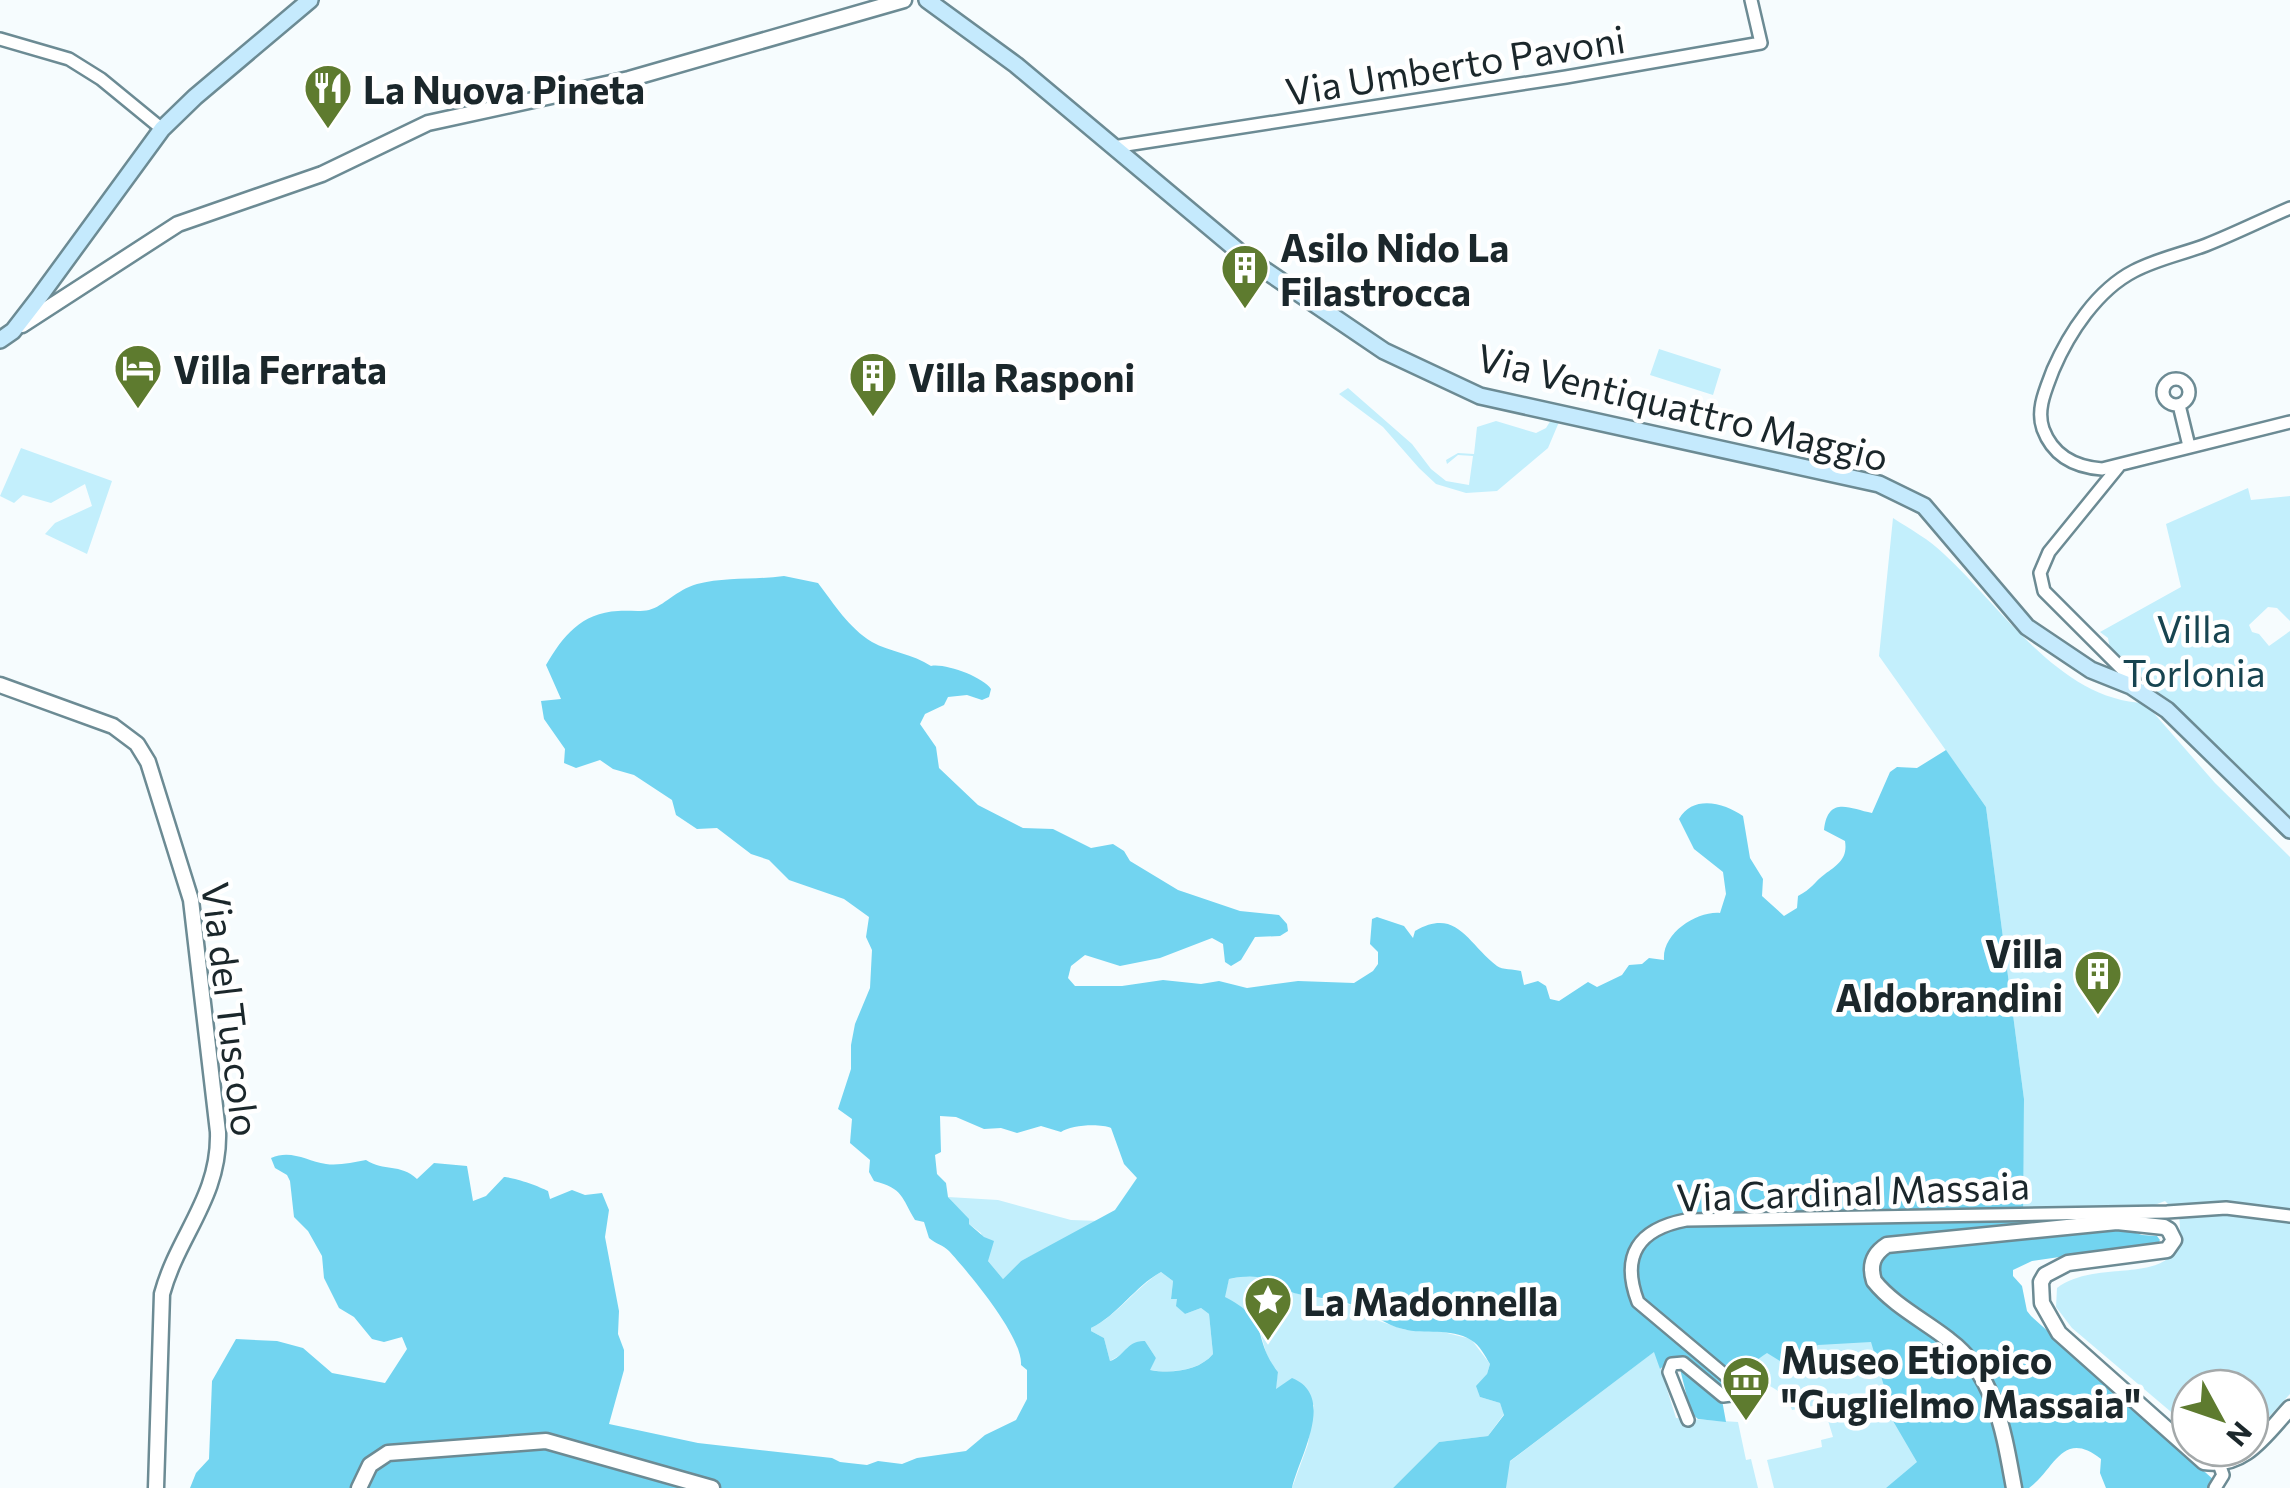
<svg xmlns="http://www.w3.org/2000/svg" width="2290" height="1488" font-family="Commissioner,sans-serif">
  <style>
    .green { fill: #c3effc }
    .forest { fill: #72d4f0; fill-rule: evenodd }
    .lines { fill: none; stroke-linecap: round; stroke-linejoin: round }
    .minor-casing { stroke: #6c8b94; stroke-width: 16 }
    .tertiary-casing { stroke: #6c8b94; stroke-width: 19 }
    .secondary-casing { stroke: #6c8b94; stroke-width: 20 }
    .minor { stroke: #fff; stroke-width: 11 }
    .tertiary { stroke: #fff; stroke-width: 14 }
    .secondary { stroke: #c5eafd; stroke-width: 15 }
    .labels { text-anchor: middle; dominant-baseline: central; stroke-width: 9; stroke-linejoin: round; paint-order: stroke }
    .street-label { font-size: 38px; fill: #1b272b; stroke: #fff }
    .poi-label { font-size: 38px; font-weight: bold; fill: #1b272b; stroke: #fff; text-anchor: start }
    .park-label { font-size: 38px; fill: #174450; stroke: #fff }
  </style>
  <rect width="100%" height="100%" fill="#f6fcfe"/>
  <path class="green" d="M1659,349L1721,369L1713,395L1650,375Z
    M1348,388L1412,444L1431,469L1446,481L1469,485L1473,456L1458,455L1447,464L1446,460L1458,453L1474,454L1477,427L1496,421L1536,433L1546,428L1551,420L1559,422L1548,448L1497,491L1466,493L1436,484L1419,468L1383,427L1339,394Z
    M21,448L112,481L87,554L45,534L55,523L92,506L85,484L51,503L23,495L14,503L0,496Z
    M2248,488L2251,500L2290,496V621L2277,608L2268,607L2249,625L2252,632L2259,634L2269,646L2290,631V828L2110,649L2108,638L2100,632L2181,587L2166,524Z
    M1893,518C1910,529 1930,540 1944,554C2001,606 2060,701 2145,703L2215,783L2290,857V1210L2227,1202L2169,1205L2165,1201L2152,1206L2022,1214L2024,1099L1986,807L1879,656Z
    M948,1197L998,1200L1071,1220L1101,1221L1021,1261L1003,1279L988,1261L981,1233L969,1224L968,1219Z
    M2228,1213L2290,1220V1394L2250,1437V1388H2190V1428L2072,1328L2056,1307L2057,1288C2101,1254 2190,1295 2179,1216Z
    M1161,1272L1173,1281L1171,1299H1178L1177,1306L1185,1314L1201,1308L1209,1314L1213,1354C1198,1372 1170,1373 1149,1370L1156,1358L1145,1341L1110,1361L1104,1338L1091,1331V1328C1118,1315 1135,1288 1161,1272Z
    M1246,1276L1264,1277L1291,1292L1356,1306L1376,1320L1406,1330L1431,1329L1471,1339L1490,1364L1480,1397L1500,1403L1504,1414L1488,1436L1439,1442L1393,1488H1292L1308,1444L1314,1405L1275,1390L1278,1372L1268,1359L1256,1318L1224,1297L1229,1279Z
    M1889,1319L1983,1488H1774L1767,1460L1822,1447L1821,1440L1833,1437L1823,1404L1792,1410C1786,1391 1769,1385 1752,1379L1746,1348Z
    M1655,1351L1676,1418L1738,1422L1746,1460L1751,1459L1758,1488H1475Z"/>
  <path class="forest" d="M784,576L818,583C834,604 849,628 872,642C890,652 913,654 931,666C945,663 983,677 991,689L989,697L982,700L967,695L948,697L944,705L925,714L920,724L936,747L939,768L978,805L1023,828L1053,829L1091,848L1113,844L1124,851L1130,861L1178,890L1240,911L1279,915L1287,924L1288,931L1280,936L1255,937L1241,960L1231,966L1225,962L1223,944L1212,938L1160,958L1120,966L1085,955L1071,966L1068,978L1075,986H1122L1163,980L1201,984L1219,981L1247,988L1298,981L1354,983L1373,971L1378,964V952L1370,944L1372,919L1377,917L1404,926L1413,938L1415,931C1457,907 1467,943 1497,966C1502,970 1514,969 1521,971L1524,985L1538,981L1546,986L1550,999L1559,1001L1588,982L1597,987L1622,975L1629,965L1642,964L1649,958L1664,960C1662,933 1697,911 1720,913L1726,894L1723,872L1694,849L1679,819C1693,794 1725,803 1743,816L1750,858L1763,879L1762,896L1784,916L1797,908L1798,896C1812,889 1814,882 1825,874C1837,865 1848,859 1845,841L1824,830C1828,795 1850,809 1872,813L1890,772L1897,767L1917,768L1946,750L1986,807L2024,1099L2023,1217L2093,1218L2142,1235L2157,1236L2160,1240L2157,1245L2135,1251L2128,1247L2032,1261L2013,1270V1276L2022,1286L2027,1311L2031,1316L2215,1481L2207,1488H2106L2100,1473L2101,1459C2062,1428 2054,1471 2029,1488H1886L1917,1462L1882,1402L1884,1386L1871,1342L1818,1345L1785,1364L1767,1353C1746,1366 1739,1383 1722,1400L1726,1422L1698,1419L1691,1413L1679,1365L1671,1360L1660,1369L1654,1352L1510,1461L1506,1488H1393L1439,1442L1488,1436L1504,1415L1500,1403L1480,1397L1476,1386L1487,1374L1490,1364C1485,1356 1480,1345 1471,1340C1450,1327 1425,1335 1403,1329C1385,1325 1372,1313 1355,1306C1336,1298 1314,1298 1294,1293C1264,1284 1269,1271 1229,1279L1225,1297C1272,1321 1251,1337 1278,1372L1276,1389L1292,1378C1337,1396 1299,1457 1292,1488H190L196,1473L209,1459L212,1381L236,1339L277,1341L303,1348L332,1373L385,1383L407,1349L402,1337L384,1342L372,1339L354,1317L339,1308L324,1278L322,1256L308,1231L294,1217L290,1181L287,1175L275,1168L271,1158C291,1149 307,1161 326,1164C339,1166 353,1162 366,1160C384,1172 400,1163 417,1179L434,1163L467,1166L473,1201L486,1196L504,1177C513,1177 539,1186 548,1191L550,1199L572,1190L585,1195L602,1193L609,1210L605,1237L619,1311L618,1334L624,1350V1370L609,1424L698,1443L832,1458L840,1462L867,1465L878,1461L902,1464L917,1458L966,1451L985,1435L1016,1420L1027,1399V1370L1021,1365C1023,1337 969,1273 949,1251C943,1245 936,1244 929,1238L924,1222L915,1220C901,1197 904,1189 874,1181L869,1172L870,1160L850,1143L852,1119L838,1109L851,1069V1045L855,1024L870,988L872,950L866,937L869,917L844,899L789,880L769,860L751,854L717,828L697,829L676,815L672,800L634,775L613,769L600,760L576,768L564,763L565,749L544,719L541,701L561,699L546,665C563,636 581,613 618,611C628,610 639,612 649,610C664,606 676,590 697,584C725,577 755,580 784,576ZM940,1116L956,1117L984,1129L1001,1128L1017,1133L1041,1126L1061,1132C1070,1125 1100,1123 1111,1128L1124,1164L1137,1178L1115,1210L1021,1261L1003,1279L988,1261L994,1241L984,1237L969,1224V1219L948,1197L946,1183L937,1174L935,1155L941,1152ZM1161,1272L1173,1281L1171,1299H1177L1176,1306L1185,1314L1201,1308L1209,1314L1213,1354C1199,1371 1171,1374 1150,1370L1156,1358L1145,1341C1127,1340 1124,1357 1110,1361L1104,1338L1091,1331V1328C1118,1315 1134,1287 1161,1272Z"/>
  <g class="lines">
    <g class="minor-casing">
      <path id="minor" d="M0,39L69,59L101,79L162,129
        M1113,147L1566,77L1761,43L1751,0
        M2290,208C2262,220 2234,234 2206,245C2182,254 2157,259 2134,271C2097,290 2069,333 2053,370C2046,389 2036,409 2043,429C2053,456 2075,467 2102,469L2290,422
        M2163 392a13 13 0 1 1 26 0a13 13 0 1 1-26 0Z
        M2179,405L2189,446
        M2119,466L2049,552L2040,573L2044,591L2138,685
        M1688,1420L1669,1372L1672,1364L1683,1363L1723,1396L1731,1395L1735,1388L1732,1381L1638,1302C1620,1255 1639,1229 1686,1220L2167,1212L2226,1208L2290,1216
        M2215,1488L2223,1475L2219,1464"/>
    </g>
    <g class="tertiary-casing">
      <path id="tertiary" d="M22,325L178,224L322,174L428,123L629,79L904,0
        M0,685L113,726L137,744L148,762L191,900L218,1132C220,1197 178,1235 162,1294L156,1488
        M359,1488L370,1465L388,1453L546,1441L712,1488
        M2014,1488C2004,1434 1996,1375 1949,1340C1925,1321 1893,1305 1874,1281C1869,1265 1873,1254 1887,1245L2117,1222L2164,1227L2169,1230L2174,1240L2167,1250L2068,1263L2045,1275L2041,1282L2042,1303L2059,1333L2204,1462C2245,1468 2265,1435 2290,1408"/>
    </g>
    <g class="secondary-casing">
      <path id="secondary" d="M927,0L1016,65L1244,256L1384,351L1480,396L1879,484L1924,506L2027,627L2091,670L2131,686L2167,710L2290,830
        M0,340L13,331L40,296L162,129L195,97L310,0"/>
    </g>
    <use href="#minor" class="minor"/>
    <use href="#tertiary" class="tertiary"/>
    <use href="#secondary" class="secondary"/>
  </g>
  <defs>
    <g id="restaurant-pin" transform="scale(2.5)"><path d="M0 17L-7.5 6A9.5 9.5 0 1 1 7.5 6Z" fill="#5e7b2f" stroke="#fff"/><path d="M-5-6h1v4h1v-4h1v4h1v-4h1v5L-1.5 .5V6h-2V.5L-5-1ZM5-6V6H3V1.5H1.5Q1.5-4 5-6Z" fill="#fff"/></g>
    <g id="building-pin" transform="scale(2.5)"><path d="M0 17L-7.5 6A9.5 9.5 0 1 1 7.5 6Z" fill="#5e7b2f" stroke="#fff"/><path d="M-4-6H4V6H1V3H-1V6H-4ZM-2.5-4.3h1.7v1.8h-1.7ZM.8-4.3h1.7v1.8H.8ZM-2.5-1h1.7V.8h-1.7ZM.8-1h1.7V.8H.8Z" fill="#fff"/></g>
    <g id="hotel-pin" transform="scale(2.5)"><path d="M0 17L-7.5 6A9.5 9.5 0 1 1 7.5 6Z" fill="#5e7b2f" stroke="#fff"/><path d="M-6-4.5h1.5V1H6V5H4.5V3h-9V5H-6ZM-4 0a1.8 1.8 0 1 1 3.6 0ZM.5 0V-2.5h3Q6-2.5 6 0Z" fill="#fff"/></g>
    <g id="sight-pin" transform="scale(2.5)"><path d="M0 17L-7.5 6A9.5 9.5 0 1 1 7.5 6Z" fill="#5e7b2f" stroke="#fff"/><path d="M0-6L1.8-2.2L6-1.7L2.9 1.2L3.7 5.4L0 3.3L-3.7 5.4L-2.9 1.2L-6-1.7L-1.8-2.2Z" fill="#fff"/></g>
    <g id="museum-pin" transform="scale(2.5)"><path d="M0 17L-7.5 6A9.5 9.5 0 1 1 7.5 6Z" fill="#5e7b2f" stroke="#fff"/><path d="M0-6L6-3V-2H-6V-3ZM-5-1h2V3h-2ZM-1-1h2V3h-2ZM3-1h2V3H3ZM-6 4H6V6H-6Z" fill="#fff"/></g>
  </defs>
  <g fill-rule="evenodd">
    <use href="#restaurant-pin" x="328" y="88"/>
    <use href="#building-pin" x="1245" y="268"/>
    <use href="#hotel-pin" x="138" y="368"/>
    <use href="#building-pin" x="873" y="376"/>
    <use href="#building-pin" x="2098" y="974"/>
    <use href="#sight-pin" x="1268" y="1300"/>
    <use href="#museum-pin" x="1746" y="1380"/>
  </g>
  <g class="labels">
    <g class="street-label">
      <text transform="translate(1455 64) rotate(-9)">Via Umberto Pavoni</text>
      <text transform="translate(1683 406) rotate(14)">Via Ventiquattro Maggio</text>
      <text transform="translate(232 1009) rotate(83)">Via del Tuscolo</text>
      <text transform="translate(1853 1190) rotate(-2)">Via Cardinal Massaia</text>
    </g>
    <g class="poi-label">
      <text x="363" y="88">La Nuova Pineta</text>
      <text x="1280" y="246">Asilo Nido La<tspan x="1280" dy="44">Filastrocca</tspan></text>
      <text x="173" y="368">Villa Ferrata</text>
      <text x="908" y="376">Villa Rasponi</text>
      <text x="2063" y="952" text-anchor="end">Villa<tspan x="2063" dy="44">Aldobrandini</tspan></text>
      <text x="1303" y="1300">La Madonnella</text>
      <text x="1781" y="1358">Museo Etiopico<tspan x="1781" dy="44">"Guglielmo Massaia"</tspan></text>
    </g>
    <g class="park-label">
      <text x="2194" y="627">Villa<tspan x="2194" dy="44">Torlonia</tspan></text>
    </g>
  </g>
  <g transform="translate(2220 1418) rotate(130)"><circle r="48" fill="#ffffff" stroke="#a4a9aa" stroke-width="2.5"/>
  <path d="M0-8L18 38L0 25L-18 38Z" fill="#5e7b2f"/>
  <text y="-15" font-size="28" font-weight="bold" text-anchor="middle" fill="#1b272b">N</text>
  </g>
</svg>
